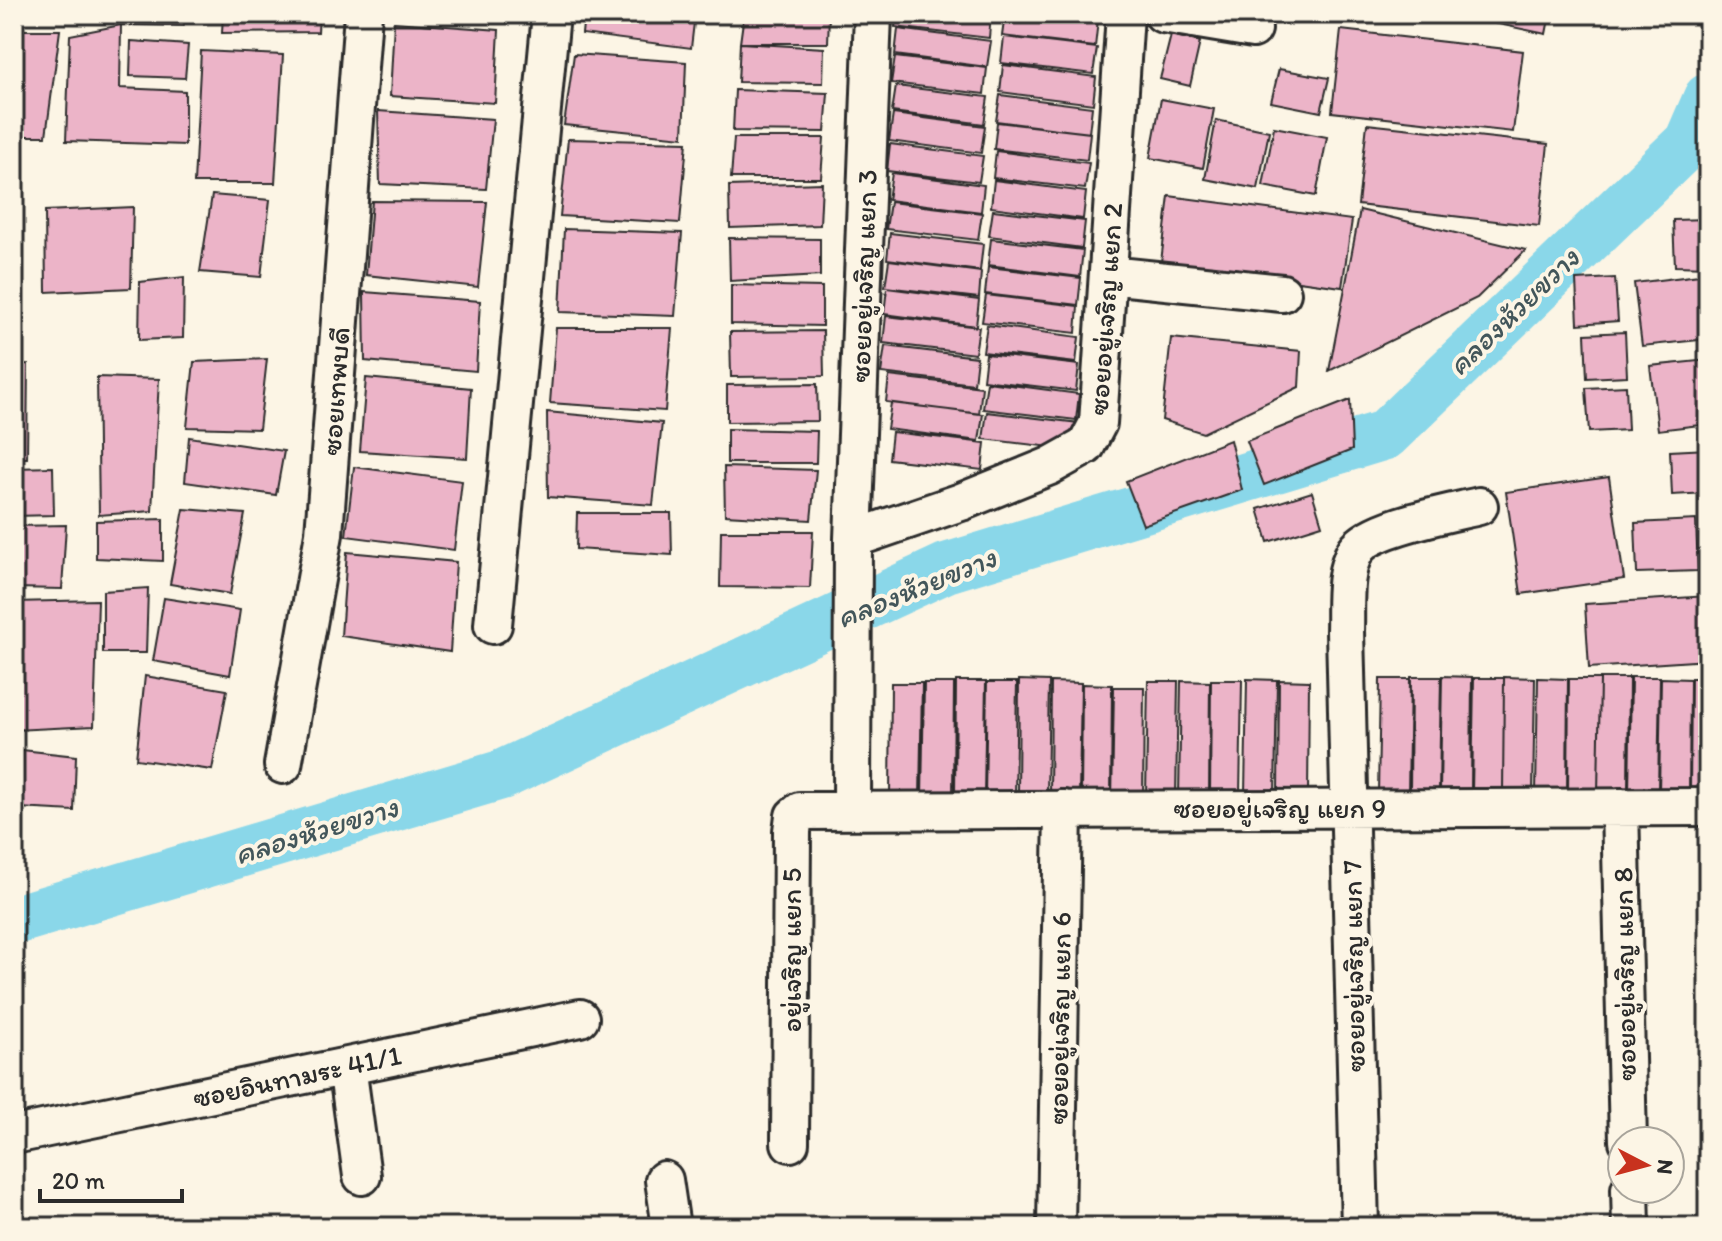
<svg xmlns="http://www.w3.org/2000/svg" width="1722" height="1241" font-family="Itim,'Playpen Sans Thai',sans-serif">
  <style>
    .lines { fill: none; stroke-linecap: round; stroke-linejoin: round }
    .canal { stroke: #8ad7e9; stroke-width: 50 }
    .building { fill: #ecb4c8; stroke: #2b2b2b; stroke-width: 2 }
    .minor-casing { stroke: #2b2b2b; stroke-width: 42 }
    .minor { stroke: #fcf5e5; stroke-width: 36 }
    .labels { text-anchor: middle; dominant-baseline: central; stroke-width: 8; stroke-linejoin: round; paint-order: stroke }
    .street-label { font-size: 28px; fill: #2b2b2b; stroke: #fcf5e5 }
    .water-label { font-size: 30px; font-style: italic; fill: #43565a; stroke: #fcf5e5 }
  </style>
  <rect width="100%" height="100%" fill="#fcf5e5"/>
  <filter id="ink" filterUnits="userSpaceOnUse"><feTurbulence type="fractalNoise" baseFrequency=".0125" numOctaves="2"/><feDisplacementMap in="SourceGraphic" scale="16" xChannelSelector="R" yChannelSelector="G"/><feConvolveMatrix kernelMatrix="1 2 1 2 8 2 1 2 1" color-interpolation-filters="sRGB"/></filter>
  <g filter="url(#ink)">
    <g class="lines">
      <path class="canal" d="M14,920L501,775L946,568L1385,435L1689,142L1708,98"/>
    </g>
    <path class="building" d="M122,14H185L184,26L121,25Z
      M223,14H319L318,32L222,33Z
      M584,14H695L691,48L582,34Z
      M744,14H829L828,43H740Z
      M897,14H991L989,38L895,27Z
      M1005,14H1046L1098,20L1095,47L1002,36Z
      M1447,14H1487L1486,23Z
      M1496,14H1550L1546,34L1494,23Z
      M394,22L499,30L495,103L390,96Z
      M121,25L120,88L185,91V145L66,141L70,35Z
      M898,29L991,41L987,67L895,55Z
      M14,30H60L46,136H14Z
      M1341,30L1523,51L1513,132L1332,112Z
      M1171,35L1200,42L1190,86L1160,79Z
      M1004,37L1097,48L1093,74L1001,63Z
      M131,41L188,45L185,78L130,76Z
      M740,43L824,48L823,83L738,82Z
      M201,51L283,55L275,183H194Z
      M574,54L686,62L683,137L564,125Z
      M895,57L987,68L984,94L891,83Z
      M1003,65L1096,77L1093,104L1000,92Z
      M1279,69L1329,78L1321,112L1271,102Z
      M896,86L988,97L984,124L892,112Z
      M735,90L828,93L825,132L733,131Z
      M1000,95L1092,107L1089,133L996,121Z
      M1161,99L1214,109L1203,168L1150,158Z
      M378,111L493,119L486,189L380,184Z
      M893,114L985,126L981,153L889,141Z
      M1216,120L1269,131L1258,189L1205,179Z
      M997,122L1090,133L1087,160L994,149Z
      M1367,124L1548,144L1539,226L1358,205Z
      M1274,127L1327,137L1316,196L1263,186Z
      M734,138H824L821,178H731Z
      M568,139L687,142L680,223L560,216Z
      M890,144L983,156L979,182L887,171Z
      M996,151L1089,163L1085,189L993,178Z
      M892,173L984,185L981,212L888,200Z
      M994,180L1086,192L1083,219L991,207Z
      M822,183L820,225L730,228L729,186Z
      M212,195L270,200L261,277L200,272Z
      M1169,196L1352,220L1342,287L1161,262Z
      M372,201L487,202L478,287L366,275Z
      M890,202L982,213L978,240L886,229Z
      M133,207L131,288L46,292L45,211Z
      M993,210L1085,221L1082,248L989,236Z
      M1360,210L1526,250L1477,298L1329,371Z
      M1708,219V267L1675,266L1673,220Z
      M564,229L682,233L675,316L560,312Z
      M890,233L983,244L980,271L887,259Z
      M729,238L820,239V276L730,281Z
      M991,239L1083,250L1080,277L988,265Z
      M889,260L981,272L979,298L885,287Z
      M988,267L1081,278L1078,305L985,294Z
      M1708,274V339L1642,346L1634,283Z
      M184,277L183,338L139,340L140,282Z
      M1615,278L1618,321L1578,324L1576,280Z
      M731,285L822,287V326L731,324Z
      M887,288L979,300L976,326L884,314Z
      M364,292L480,301L476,371L365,361Z
      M986,295L1078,306L1076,333L982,322Z
      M886,316L979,327L975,354L883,343Z
      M987,325L1079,337L1076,363L983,352Z
      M556,328H672L665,411L550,403Z
      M823,331L824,376L731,377L730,332Z
      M1625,332L1627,376L1587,378L1585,334Z
      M1171,338L1301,351L1299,387L1203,433L1162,420Z
      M885,346L977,357L974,384L881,373Z
      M986,354L1079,365L1076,391L983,380Z
      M267,359L259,429L187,427L194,362Z
      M1708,360V424L1658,430L1650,366Z
      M28,364L27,458H14V365Z
      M889,376L982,387L979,414L886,402Z
      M97,377L159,379L152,511L99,515Z
      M366,378L471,388L467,458L360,451Z
      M987,382L1079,394L1076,420L983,409Z
      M817,384L818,421L727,422V385Z
      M1626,386L1628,430L1589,432L1586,388Z
      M1350,400L1352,450L1264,485L1247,441Z
      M891,403L983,414L979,441L887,429Z
      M547,412L662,423L653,505L548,497Z
      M987,412L1079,423L1076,450L983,439Z
      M727,429L817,431L816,463H727Z
      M892,432L985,443L982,470L889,459Z
      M189,437L284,451L276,495L185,482Z
      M1230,440L1242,490L1143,525L1126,481Z
      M1708,449V493L1672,495L1670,451Z
      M53,467L54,515L14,516V468Z
      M354,467L462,481L454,550L346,536Z
      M724,467L816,470L811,520L725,515Z
      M1609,477L1624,579L1521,594L1506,492Z
      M1312,492L1322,525L1268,542L1258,509Z
      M184,509L245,514L230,594L170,584Z
      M577,513H671L672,555L576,549Z
      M163,519V561L96,558V521Z
      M1696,520L1698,571L1637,573L1635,523Z
      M66,525L62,589L14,588V526Z
      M721,531H813L810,588L720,587Z
      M347,552L456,562L450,652L341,636Z
      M148,588L146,653H103V591Z
      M1708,596V660L1589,668L1585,604Z
      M164,598L240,610L230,675L153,661Z
      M98,600L94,726L14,730V602Z
      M145,676L227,690L212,770L136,759Z
      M1442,676L1472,677L1471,792L1440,791Z
      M1411,677H1441L1439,792H1410Z
      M1504,677L1535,678L1533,793L1503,792Z
      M1629,677H1660L1658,792H1628Z
      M1474,678H1504L1503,793H1472Z
      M1538,678L1568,679L1567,794L1536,793Z
      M1600,678H1631L1629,793H1598Z
      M1661,678L1690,679L1689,794L1659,793Z
      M1691,678H1708V793H1690Z
      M1247,679L1277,680L1275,795L1245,794Z
      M1380,679H1410L1408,795L1378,794Z
      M1569,679H1600L1598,795L1568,794Z
      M1019,680L1049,681L1047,796L1018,795Z
      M1211,680H1242L1240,795H1210Z
      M1279,680L1309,681L1308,796L1278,795Z
      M956,681H986L984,796H955Z
      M1148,681H1178L1176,796H1146Z
      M1181,681L1210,682L1209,797L1179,796Z
      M987,682H1017L1015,797H985Z
      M1051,682L1081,683L1079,798H1050Z
      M891,683H922L920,799H890Z
      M924,683H954L953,798H922Z
      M1082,684L1112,685L1111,800L1081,799Z
      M1114,687H1144L1143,802H1112Z
      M22,750L76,756L74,811L19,808Z"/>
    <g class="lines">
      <g class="minor-casing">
        <path id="minor" d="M1163,14L1253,29
          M1108,275L1282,293
          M853,539L961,502L1050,466L1086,446L1098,423L1125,14
          M493,625L551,14
          M283,765L324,534L363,14
          M1620,807L1628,1141
          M852,810L853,539L873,14
          M347,1066L362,1176
          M14,1135L580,1018
          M790,1143L792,831L794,816L800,811L1708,807
          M664,1180L671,1227
          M1630,1189L1631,1227
          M1056,1227L1063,809
          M1360,1227L1345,631C1346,606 1342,572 1356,550C1371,527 1451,513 1479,506"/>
      </g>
      <use href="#minor" class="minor"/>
    </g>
  </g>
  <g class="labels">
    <g class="street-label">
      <text transform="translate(863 276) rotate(-88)">ซอยอยู่เจริญ แยก 3</text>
      <text transform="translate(1105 309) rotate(-86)">ซอยอยู่เจริญ แยก 2</text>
      <text transform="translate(335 391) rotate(-86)">ซอยเทพบดี</text>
      <text x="1280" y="808">ซอยอยู่เจริญ แยก 9</text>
      <text transform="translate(791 950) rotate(-90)">อยู่เจริญ แยก 5</text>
      <text transform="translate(1353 966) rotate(-91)">ซอยอยู่เจริญ แยก 7</text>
      <text transform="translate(1624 974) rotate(-91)">ซอยอยู่เจริญ แยก 8</text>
      <text transform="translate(1059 1018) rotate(-89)">ซอยอยู่เจริญ แยก 6</text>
      <text transform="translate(297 1076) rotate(-12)">ซอยอินทามระ 41/1</text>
    </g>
    <g class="water-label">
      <text transform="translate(1513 311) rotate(-44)">คลองห้วยขวาง</text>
      <text transform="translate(916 587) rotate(-22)">คลองห้วยขวาง</text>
      <text transform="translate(316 830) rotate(-17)">คลองห้วยขวาง</text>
    </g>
  </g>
  <rect width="1722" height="1241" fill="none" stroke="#fcf5e5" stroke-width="48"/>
  <rect x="24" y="24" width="1674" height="1193" fill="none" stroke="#2b2b2b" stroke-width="3" filter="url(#ink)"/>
  <g transform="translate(1646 1165) rotate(96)"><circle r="38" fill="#fcf5e5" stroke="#a8a49b" stroke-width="2"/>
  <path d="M0-6L14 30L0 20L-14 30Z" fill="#c8321e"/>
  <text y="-12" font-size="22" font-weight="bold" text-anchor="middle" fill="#2b2b2b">N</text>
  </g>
  <path d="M40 1189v12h142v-12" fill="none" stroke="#2b2b2b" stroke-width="4"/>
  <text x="52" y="1189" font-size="24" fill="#2b2b2b" stroke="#fcf5e5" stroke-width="6" paint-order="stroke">20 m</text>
</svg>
